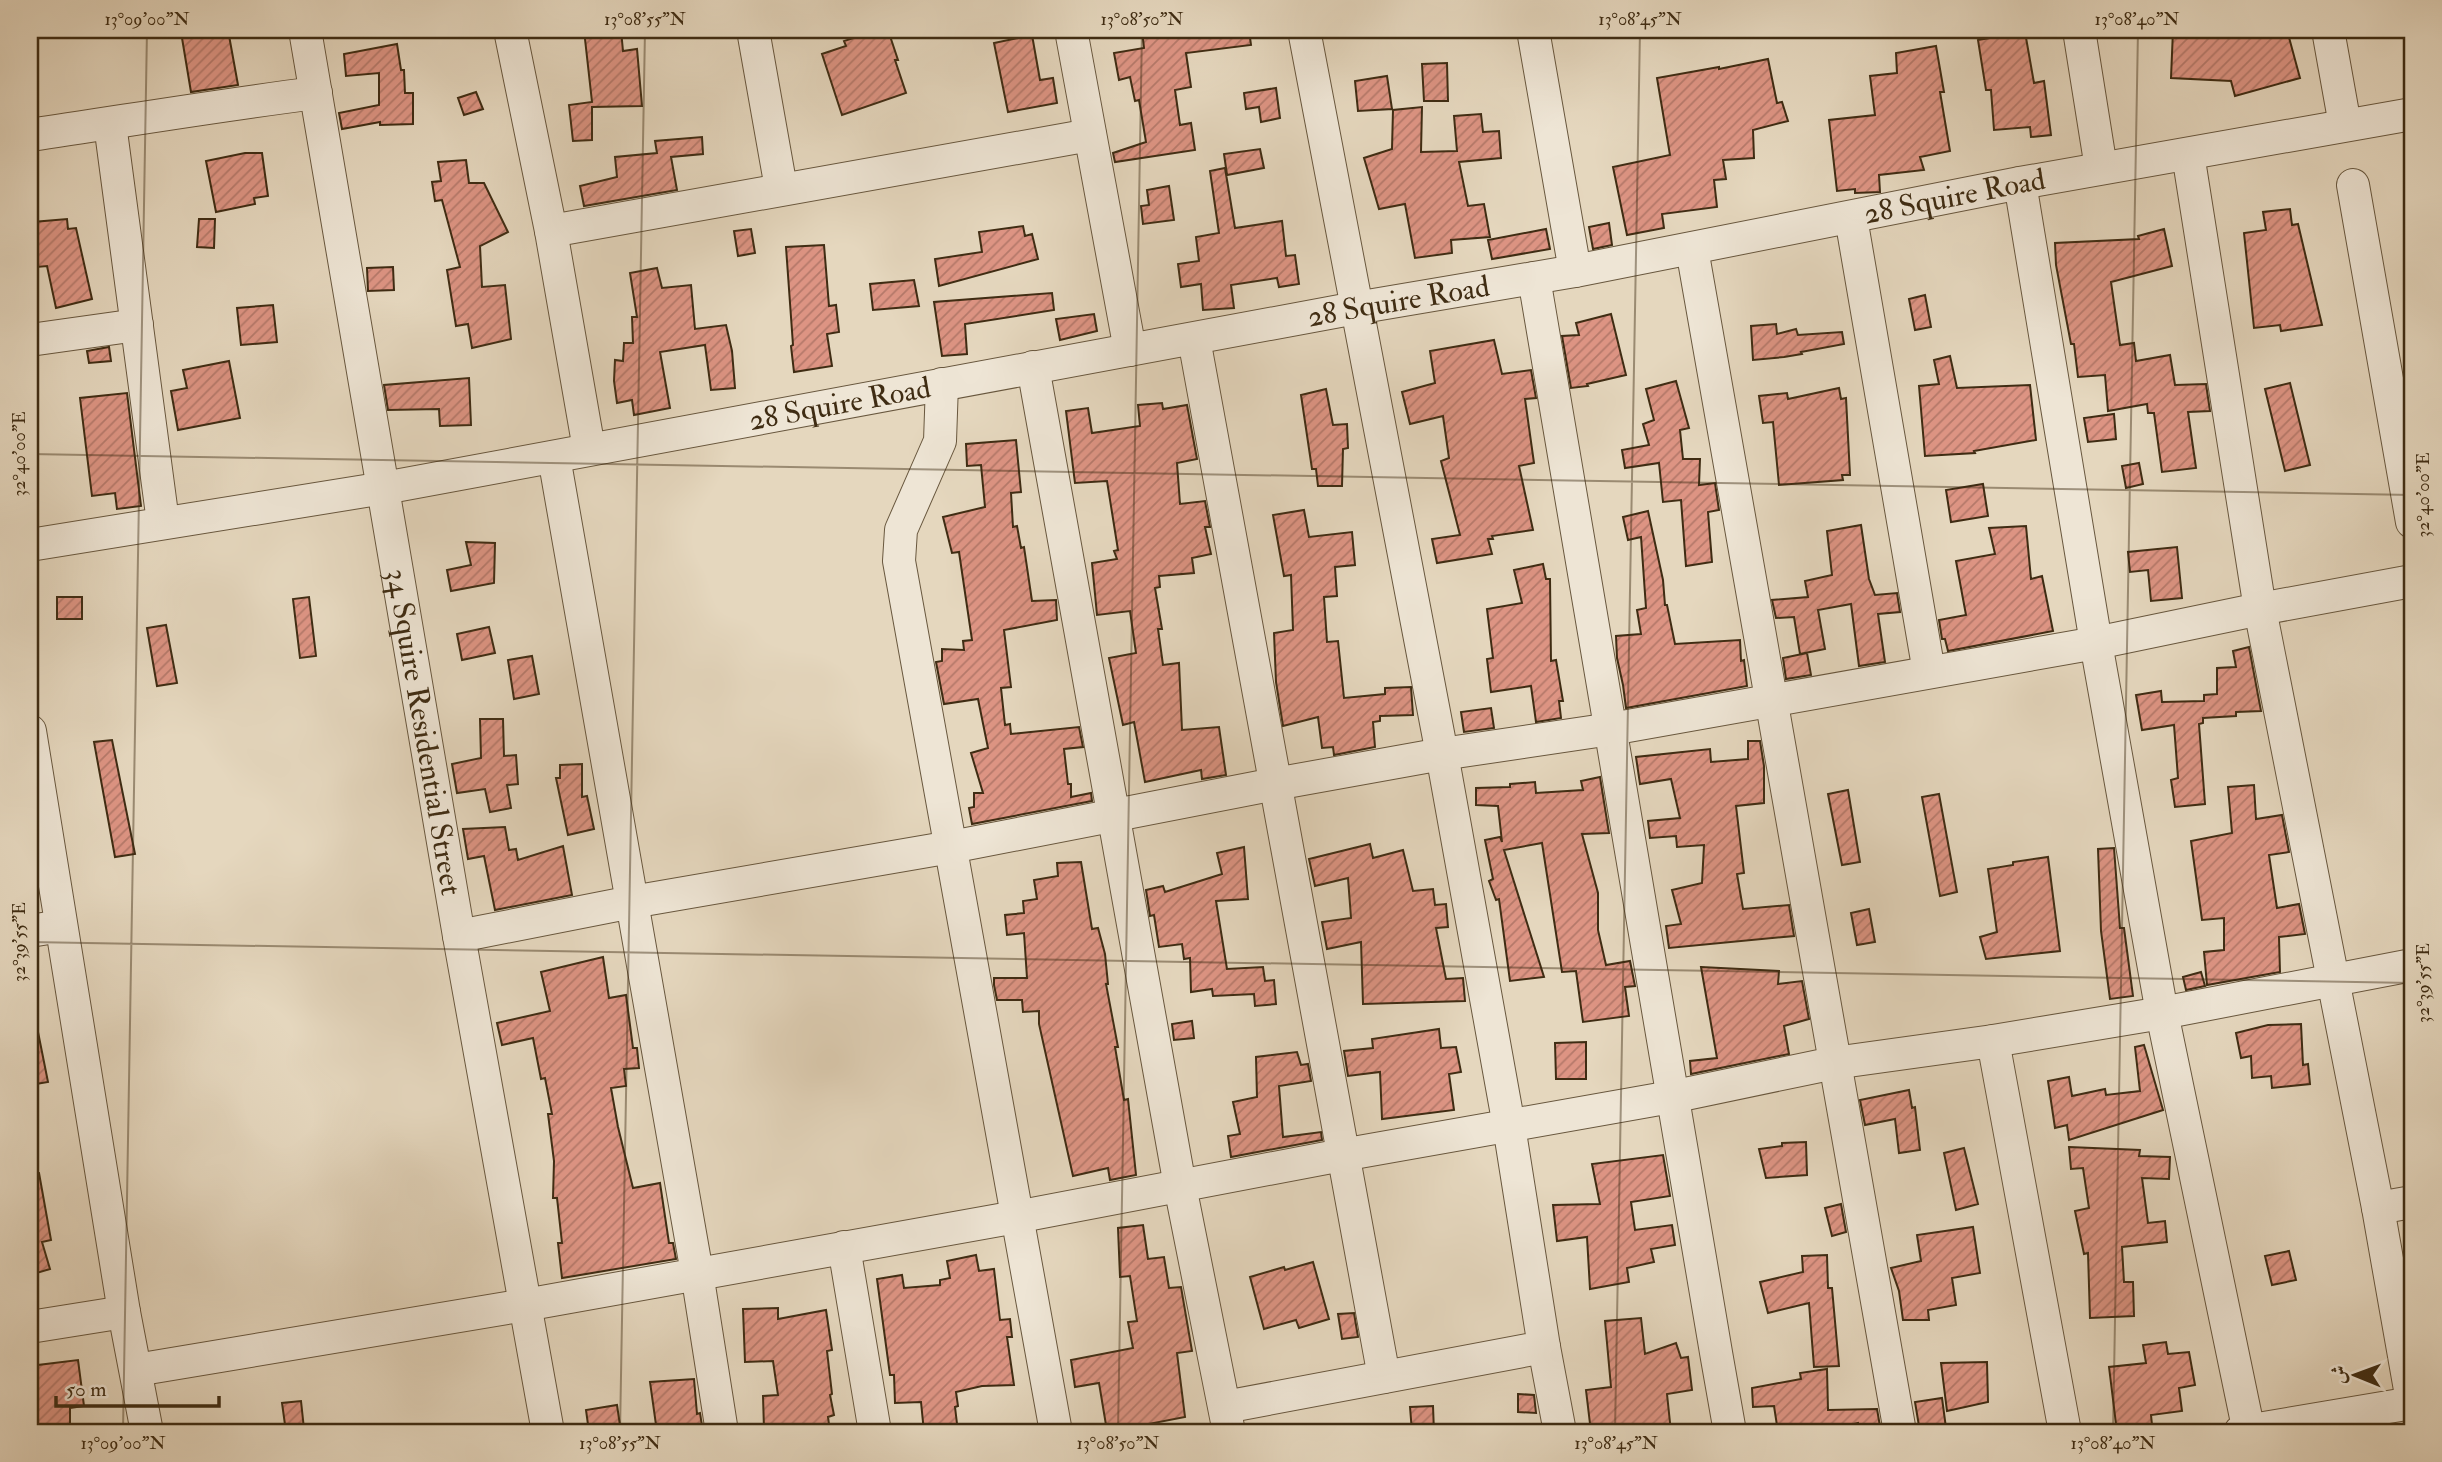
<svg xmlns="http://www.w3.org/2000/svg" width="2442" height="1462" font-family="'IM FELL Double Pica',Amiri,serif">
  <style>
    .building { fill: url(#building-hatch); stroke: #3f2c13; stroke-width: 2 }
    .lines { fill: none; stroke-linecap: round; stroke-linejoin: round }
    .minor-casing { stroke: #68573e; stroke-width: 34 }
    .minor { stroke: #eee5d5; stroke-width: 32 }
    .ticks { fill: none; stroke: #3f2c13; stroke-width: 2; stroke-opacity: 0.45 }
    .labels { text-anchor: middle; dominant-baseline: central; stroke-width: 7; stroke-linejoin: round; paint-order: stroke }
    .street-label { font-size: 30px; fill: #3f2c13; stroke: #eee5d5 }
    .neatline { fill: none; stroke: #3f2c13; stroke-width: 2.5 }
    .ticks-label { font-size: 18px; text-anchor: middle; fill: #3f2c13 }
  </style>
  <defs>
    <pattern id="building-hatch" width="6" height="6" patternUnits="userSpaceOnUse" patternTransform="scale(1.75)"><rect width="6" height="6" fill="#dd9483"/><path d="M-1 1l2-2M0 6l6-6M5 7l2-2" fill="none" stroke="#b5796a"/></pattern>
  </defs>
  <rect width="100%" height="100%" fill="#e5d7be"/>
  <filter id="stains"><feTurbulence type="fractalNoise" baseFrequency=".00286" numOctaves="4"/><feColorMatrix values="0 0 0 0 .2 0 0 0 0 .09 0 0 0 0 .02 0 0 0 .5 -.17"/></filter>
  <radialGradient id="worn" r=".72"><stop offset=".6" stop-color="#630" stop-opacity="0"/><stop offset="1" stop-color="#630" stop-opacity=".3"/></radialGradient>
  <path class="building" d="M228,30L238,85L191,92L182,38Z
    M584,30H621L623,51L637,49L642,106L592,107V140L573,141L569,105L592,102Z
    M878,30H888L898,60H895L906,93L842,115L822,54L846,46L844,41Z
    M1142,30H1249L1251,45L1186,53L1191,87L1175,90L1180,125L1191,123L1195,150L1115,162L1113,153L1146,142L1139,100L1135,101L1130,77L1119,80L1114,53L1144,48Z
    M2173,30H2287L2300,78L2235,96L2231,81L2171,78Z
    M2025,32L2034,83L2044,81L2051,135L2031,137L2030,127L1994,130L1991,90H1986L1978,40Z
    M1032,35L1040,80L1053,78L1057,103L1008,112L994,43Z
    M397,44L401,70H404L405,93H413V124L380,125V122L342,129L339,113L379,105V73L346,76L344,54Z
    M1936,46L1944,92H1940L1950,151L1920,157L1924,170L1879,175L1880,192L1855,193V189L1837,191L1829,120L1875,115L1870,76L1897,73L1896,53Z
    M1768,59L1777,103L1782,102L1788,121L1753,130L1754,158L1723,160L1726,179L1714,180L1717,207L1662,214L1664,228L1627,235L1613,167L1670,155L1657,78L1719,67V69Z
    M1447,63L1448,101H1424L1422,64Z
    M1387,76L1392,109L1358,111L1355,81Z
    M1276,88L1280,118L1261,122L1259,107L1246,109L1244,93Z
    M476,92L483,109L464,115L458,98Z
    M1422,107L1421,152L1457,151L1454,116L1481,114L1483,132L1499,131L1501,158L1459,162L1468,206L1484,204L1490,237L1451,240L1452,253L1415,258L1405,204L1379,209L1364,158L1392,149L1393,110Z
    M702,137L703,154L671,157L677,190L584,206L580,186L617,177L615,157L657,153L655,141Z
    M1260,149L1264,168L1227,175L1224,154Z
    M245,153H262L268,196L254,198L255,204L216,212L206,161Z
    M466,160L469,183H484L508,232L480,246L482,287L505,285L511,339L472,348L468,324L456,326L447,270L460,267L442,200L435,201L432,182L441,181L438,162Z
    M1225,168L1235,228L1282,221L1286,256L1295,255L1299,284L1279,287L1277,278L1231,285L1234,308L1203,310L1201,284L1181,287L1178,264L1199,261L1196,237L1219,233L1210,171Z
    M1169,186L1174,220L1143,224L1141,206L1149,205L1147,190Z
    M2290,209L2292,225L2298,224L2322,325L2281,331L2280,325L2254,328L2244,233L2266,230L2263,212Z
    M67,219L68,229L76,228L92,299L56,308L47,266L37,267L33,222Z
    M199,219H215L214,248L197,247Z
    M1609,223L1612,245L1593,249L1589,227Z
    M1023,226L1025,236L1032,234L1038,259L939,286L935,259L982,252L979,232Z
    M751,229L755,253L738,256L734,231Z
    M1546,229L1550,249L1492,259L1488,240Z
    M2164,229L2172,266L2111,282L2120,345L2134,343L2136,361L2170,355L2175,385L2206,384L2210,411L2188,412L2196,468L2162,472L2154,413H2148L2147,404L2108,411L2105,375L2078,377L2074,344H2071L2056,265L2055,243L2139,239L2138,236Z
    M824,245L829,306L836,305L839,332L827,334L832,366L794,372L791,346L793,345L786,247Z
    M393,267L394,290L368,291L367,268Z
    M657,268L662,288L691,285L695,329L726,325L732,351L735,388L711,390L705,345L660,352L670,408L634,415L632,400L617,403L614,381L615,360L623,361L624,343H633L632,317H637L630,273Z
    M914,280L919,306L873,310L870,284Z
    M1052,293L1054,310L965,324L967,354L942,356L934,302Z
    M1925,295L1931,327L1915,330L1909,299Z
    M273,305L277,342L241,345L237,308Z
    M1094,314L1097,331L1060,340L1056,319Z
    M1611,314L1626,375L1587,384L1588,386L1571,388L1562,336L1579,335L1576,323Z
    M1776,324L1777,334L1796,329L1798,335L1842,332L1844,344L1801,352L1802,354L1784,357L1753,360L1751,326Z
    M1494,340L1502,374L1531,370L1536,398L1525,399L1534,463L1519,466L1533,530L1492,536L1493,539H1488L1492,554L1437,563L1432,539L1460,535L1441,461L1449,458L1443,416L1410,424L1402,392L1435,383L1430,351Z
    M109,347L111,361L89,363L87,351Z
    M1950,356L1957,388L2030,385L2036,440L1974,451L1975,453L1925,456L1919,386L1939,384L1934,360Z
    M229,361L240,418L178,430L171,391L187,388L183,370Z
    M469,378L471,425L440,426L439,409L388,410L384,385Z
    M1676,381L1689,428L1680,430L1683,459H1700L1699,485L1715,483L1719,510L1708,512L1712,562L1686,566L1681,500L1663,502L1659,463L1625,468L1622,450L1649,445L1643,424L1654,420L1646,389Z
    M2290,383L2310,465L2285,471L2265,389Z
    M1839,388L1841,399L1846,398L1850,475H1842L1843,480L1779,485L1773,422L1763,423L1759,396L1787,393L1788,399Z
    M1326,389L1333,425L1347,424L1348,448L1343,449L1342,486H1318L1316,469H1312L1301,395Z
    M127,393L141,506L117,509L115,493L92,496L80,398Z
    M1162,403L1163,409L1187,405L1197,459L1177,463L1180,504L1205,501L1210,527H1205L1211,554L1192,558L1194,573L1159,576L1160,587L1155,588L1162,629H1158L1163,665L1179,663L1182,730L1219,727L1226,775L1202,779L1201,770L1145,782L1134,722L1123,725L1109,658L1136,653L1130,611L1097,615L1095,594L1092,563L1117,559L1114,551L1118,550L1107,481L1075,483L1066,411L1088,408L1092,433L1140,426L1138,405Z
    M2114,414L2116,439L2088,442L2084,418Z
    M1016,440L1021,492L1011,493L1013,527L1017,526L1021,548L1024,547L1032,601L1056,600L1057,620L1004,630L1011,687L1001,688L1005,725L1010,724L1011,734L1079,727L1083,747L1064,749L1068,784H1071V797L1091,793L1092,801L972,824L969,808L974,807V793H983L971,753L988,748L978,699L944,704L936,662L942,661V649L964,650L963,641L972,640L959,552L952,553L943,517L985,507L981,465L967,466L966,444Z
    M2139,463L2143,484L2126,488L2122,466Z
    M1983,484L1988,516L1951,522L1946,490Z
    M1304,510L1309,537L1352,532L1355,565L1335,567L1337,596L1324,597L1327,642L1338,641L1344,698L1385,694V688L1411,687L1413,715L1380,716V721L1373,722L1375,747L1334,755L1333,747L1322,748L1318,717L1283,726L1276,682L1274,633L1293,630L1291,575L1284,576L1273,515Z
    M1648,511L1663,580L1665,605H1667L1675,644L1740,640L1741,661L1744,660L1747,686L1626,708L1623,685L1617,658L1616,636L1641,634L1637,610L1646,608L1641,537L1628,540L1623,517Z
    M1861,525L1869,579L1875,595L1897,593L1900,612L1878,614L1885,662L1859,666L1851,604L1818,610L1825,649L1800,654L1794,617L1776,618L1772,600L1808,597L1805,581L1832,575L1827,531Z
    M2026,526L2031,579L2042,576L2053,631L1948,651L1945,639H1942L1939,620L1966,615L1956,561L1995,554L1989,528Z
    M466,542L495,543L494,583L451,591L447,570L471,565Z
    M2177,547L2182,598L2151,601L2148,570L2130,572L2128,552Z
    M1543,564L1546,579H1550L1551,661L1556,660L1563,701H1559L1561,718L1536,722L1531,686L1491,692L1487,659L1493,658L1487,609L1522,603L1514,570Z
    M57,597H82V619H57Z
    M309,597L316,656L300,658L293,599Z
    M166,625L177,683L157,686L147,628Z
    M489,627L495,653L462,660L457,634Z
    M2249,647L2261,711L2236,712V716L2203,718V723L2199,724L2205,804L2175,807L2171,780L2178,778L2174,725L2142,730L2136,695L2161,691L2162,702L2204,701V695L2217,694V668L2236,667L2233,651Z
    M1807,653L1811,675L1786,679L1783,658Z
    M532,656L539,694L514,699L508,660Z
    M1491,708L1494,728L1464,732L1461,712Z
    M480,719H503L504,756L516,755L518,784L507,785L511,808L490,812L485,789L457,793L452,764L481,758Z
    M112,740L135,854L115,857L94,742Z
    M1748,741H1760L1764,766V803L1736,806L1744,873L1737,874L1743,909L1789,905L1794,936L1669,948L1666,926L1681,924L1672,890L1702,883L1704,845L1677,847L1676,836L1650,838L1648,821L1680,818L1671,779L1640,784L1636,757L1710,749L1711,762L1748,759Z
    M582,764V797L587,796L594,829L568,835L556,778H560V765Z
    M1600,777L1609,833L1582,834L1598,893V930L1606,965L1630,961L1635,986L1625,987L1629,1016L1583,1022L1576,971L1562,972L1542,843L1504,850L1544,977L1510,981L1499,899L1496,900L1489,881L1493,879L1485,840L1500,837L1502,842L1498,806L1476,805V788L1510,787V784L1535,782L1536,793L1583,790L1581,781Z
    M2254,785L2256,819L2282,815L2289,852L2269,855L2277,908L2299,904L2305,934L2279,937L2280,972L2207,985L2204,952L2224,950V918L2202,920L2191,841L2232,833L2228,787Z
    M1848,790L1860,862L1842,865L1828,794Z
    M1939,794L1957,892L1940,896L1922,797Z
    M505,827L509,850L516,849L518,860L563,846L572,895L495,910L484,856L468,859L463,829Z
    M1370,844L1373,858L1403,850L1413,891L1433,889L1435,905L1446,904L1448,927L1436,928L1446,979L1463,978L1465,1001L1363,1004L1361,942L1327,949L1322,922L1351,918L1348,878L1315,886L1309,859Z
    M1244,847L1248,899L1216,901L1227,969L1263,967L1265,981L1274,980L1276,1004L1255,1006L1254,994L1213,996L1212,989L1191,992L1190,958L1184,959L1182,944L1159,947L1154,915L1150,916L1146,890L1163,886L1165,892L1222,874L1217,853Z
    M2114,848L2120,928H2124L2133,996L2110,999L2101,931L2098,849Z
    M2048,857L2060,951L1986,959L1980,937L1997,932L1988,869L2013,865V862Z
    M1081,862L1092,929L1098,928L1105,954L1108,984H1106L1118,1047H1115L1124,1100L1128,1099L1136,1175L1110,1180L1108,1168L1073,1176L1039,1024V1011L1023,1012L1022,1000H997L994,985V978H1027L1024,933L1007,935L1005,915L1024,913L1023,901L1037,899L1034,880L1058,876L1057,863Z
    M1869,909L1875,942L1857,945L1851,913Z
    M603,957L609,998L626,995L633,1048H637L639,1068L624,1069L626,1086L611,1088L618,1127L633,1188L660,1183L669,1243H673L676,1259L562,1278L558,1243H562L557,1198H553L554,1161L548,1114H552L545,1078L541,1079L533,1038L502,1045L497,1023L550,1011L541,972Z
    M1701,967L1779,971L1778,984L1802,981L1809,1019L1784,1026L1789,1054L1691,1074L1690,1061L1717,1058Z
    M2201,972L2205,986L2186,990L2183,977Z
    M1192,1021L1194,1038L1174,1040L1172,1024Z
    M2301,1024L2303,1065L2308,1064L2310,1084L2272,1088L2271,1076L2252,1078L2251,1056L2241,1058L2236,1033L2268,1025Z
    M1439,1029L1441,1048L1456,1047L1461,1072L1449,1074L1454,1110L1382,1119L1380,1072L1348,1076L1344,1051L1373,1048L1372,1039Z
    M38,1032L48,1082L30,1085V1033Z
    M1586,1042V1079H1556L1555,1043Z
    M2144,1045L2163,1110L2069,1140L2067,1125L2055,1128L2048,1081L2069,1077L2072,1096L2105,1089L2106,1095L2140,1091L2135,1047Z
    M1297,1052L1301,1065L1308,1064L1311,1081L1279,1086L1283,1137L1321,1132L1322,1140L1231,1157L1228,1136L1240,1134L1233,1102L1257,1097L1256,1057Z
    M1909,1090L1912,1108L1915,1107L1920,1150L1899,1153L1895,1119L1865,1125L1860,1100Z
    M1806,1142L1807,1175L1766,1178L1759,1149L1782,1146V1143Z
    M2069,1147L2140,1150L2139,1156L2170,1157L2169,1179L2142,1178L2148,1223L2165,1221L2167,1242L2122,1247L2124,1282H2133L2134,1316L2090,1318L2088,1253L2084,1254L2075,1211L2089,1208L2083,1168L2071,1169Z
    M1964,1148L1978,1204L1956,1210L1944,1153Z
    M1663,1155L1670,1196L1631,1202L1635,1230L1672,1225L1675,1245L1651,1249L1654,1262L1627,1268L1629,1282L1590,1289L1587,1237L1557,1241L1553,1205L1600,1204L1592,1164Z
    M39,1173L51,1240L42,1242L50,1269L30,1275V1174Z
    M1841,1204L1846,1232L1832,1236L1825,1208Z
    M1143,1225L1148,1259L1164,1257L1169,1288L1181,1287L1192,1351L1177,1353L1185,1417L1133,1427V1429L1107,1431L1099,1383L1075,1387L1071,1360L1133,1348L1128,1322L1137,1321L1130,1276L1120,1277L1118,1228Z
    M1973,1227L1980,1273L1952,1278L1956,1305L1928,1310L1929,1320H1903L1899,1291L1891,1268L1921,1261L1917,1235Z
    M2289,1251L2296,1280L2272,1285L2265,1256Z
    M976,1255L979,1271L994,1269L1000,1320L1010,1319L1012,1337H1007L1014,1385L982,1386L956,1392L958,1406L955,1407L958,1432H924L921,1402L895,1403L894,1375H890L877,1279L902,1275L904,1288L940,1285V1280L950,1278L947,1261Z
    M1827,1255L1828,1288H1832L1839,1366L1814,1367L1809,1303L1768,1313L1760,1282L1803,1272L1802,1256Z
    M1313,1262L1329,1319L1299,1328L1296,1320L1264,1329L1250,1277L1284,1267L1285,1270Z
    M778,1308V1319L826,1310L832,1350L827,1351L832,1394L830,1395L834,1415L828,1417L830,1432H802V1428L764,1429L763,1396L778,1395L773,1361L745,1362L743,1309Z
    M1354,1313L1358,1337L1342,1339L1338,1314Z
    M1641,1318L1645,1354L1676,1343L1681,1358L1688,1357L1692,1390L1667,1394L1671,1432H1591L1586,1390L1611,1387L1605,1321Z
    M2166,1342L2168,1354L2189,1352L2195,1385L2179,1388L2182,1411L2151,1415L2152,1425L2139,1427V1432H2117L2109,1367L2146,1363L2143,1345Z
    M78,1360L84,1406L70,1408V1430L30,1432V1366Z
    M1987,1362L1988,1402L1947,1411L1941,1363Z
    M1827,1369L1828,1410L1877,1409L1881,1432H1860L1858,1423L1822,1432H1778L1774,1406L1753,1407L1752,1388L1801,1379L1800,1373Z
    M694,1379L697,1414L700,1413L703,1432H657L650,1382Z
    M1518,1394L1534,1395L1536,1413L1518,1412Z
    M1942,1398L1946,1428L1920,1432L1915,1402Z
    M301,1401L304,1429L286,1432L282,1403Z
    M617,1405L621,1432H589L586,1410Z
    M1433,1406L1434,1432H1412L1410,1407Z"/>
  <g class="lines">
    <g class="minor-casing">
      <g id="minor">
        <path id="s1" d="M305,30L459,936L548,1432"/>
        <path d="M510,30L551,231L589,449"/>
        <path d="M753,30L781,188"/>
        <path d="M1071,30L1130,350"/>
        <path d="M1304,30L1442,754L1509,1126L1544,1347L1560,1432"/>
        <path d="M1533,30L1575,271"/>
        <path d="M2079,30L2101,168"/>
        <path d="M2328,30L2345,125"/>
        <path d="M110,124L163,522"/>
        <path d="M30,135C125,121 220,105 316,93"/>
        <path d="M2188,154L2260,609L2378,1208L2412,1401"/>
        <path d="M2020,183L2096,643L2162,1013L2249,1432"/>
        <path d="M2353,185L2412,522"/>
        <path d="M1851,218L1929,672"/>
        <path d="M551,231L1090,135"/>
        <path d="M1692,249L1900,1432"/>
        <path d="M1534,278C1600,663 1662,1048 1730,1432"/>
        <path d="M1194,339L1384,1377"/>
        <path d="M30,340L137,325"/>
        <path d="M1033,367L1180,1186L1229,1432"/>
        <path d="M942,384L940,441L901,530L899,561L1056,1432"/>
        <path d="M554,457L697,1273L722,1432"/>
        <path id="s2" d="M30,545L384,488L1356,308L1575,271L2020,183L2412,114"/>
        <path d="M30,731L124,1312L147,1432"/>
        <path d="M30,931L61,926"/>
        <path d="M459,936L632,902L951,847L1275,784L1442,754L1611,729L2096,643L2260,609L2412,581"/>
        <path d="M1993,1041L2065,1432"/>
        <path d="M2378,1208L2412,1202"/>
        <path d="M844,1247L875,1432"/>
        <path d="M30,1327L124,1312"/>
        <path d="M136,1370L525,1305L1016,1217L1342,1155L1671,1097L1834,1063L1993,1041L2162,1013L2412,965"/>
        <path d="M1225,1407L1544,1347"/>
        <path d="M2240,1432L2412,1403"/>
      </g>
    </g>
    <use href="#minor" class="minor"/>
  </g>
  <path class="ticks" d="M30,454L2412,495M30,942L2412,983M30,1429L204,1432M123,1432L147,30M620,1432L645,30M1118,1432L1142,30M1615,1432L1640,30M2113,1432L2138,30"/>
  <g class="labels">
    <g class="street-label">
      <text stroke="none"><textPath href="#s2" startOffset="1956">28 Squire Road</textPath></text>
      <text stroke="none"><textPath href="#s2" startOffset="1390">28 Squire Road</textPath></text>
      <text stroke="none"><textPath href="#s2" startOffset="822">28 Squire Road</textPath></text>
      <text stroke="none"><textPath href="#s1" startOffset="712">34 Squire Residential Street</textPath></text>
    </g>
  </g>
  <rect width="2442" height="1462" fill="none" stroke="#e5d7be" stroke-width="77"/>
  <g transform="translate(2355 1375) rotate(271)" stroke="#eee5d5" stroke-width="5" paint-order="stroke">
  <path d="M0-5L12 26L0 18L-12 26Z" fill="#3f2c13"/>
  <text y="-10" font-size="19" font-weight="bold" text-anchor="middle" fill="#3f2c13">ش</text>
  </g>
  <path d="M56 1396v10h163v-10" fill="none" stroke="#3f2c13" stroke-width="3.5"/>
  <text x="66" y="1396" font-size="21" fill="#3f2c13" stroke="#eee5d5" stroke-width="5" paint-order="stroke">50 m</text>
  <rect x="38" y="38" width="2366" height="1386" class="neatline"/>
  <g class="ticks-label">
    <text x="147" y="25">13°09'00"N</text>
    <text x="645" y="25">13°08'55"N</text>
    <text x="1142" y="25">13°08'50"N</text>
    <text x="1640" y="25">13°08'45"N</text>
    <text x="2137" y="25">13°08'40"N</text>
    <text transform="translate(19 454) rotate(-90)" y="6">32°40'00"E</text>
    <text transform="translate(2423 495) rotate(-90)" y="6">32°40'00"E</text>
    <text transform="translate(19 942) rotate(-90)" y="6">32°39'55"E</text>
    <text transform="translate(2423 983) rotate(-90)" y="6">32°39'55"E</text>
    <text x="123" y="1449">13°09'00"N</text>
    <text x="620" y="1449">13°08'55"N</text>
    <text x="1118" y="1449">13°08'50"N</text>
    <text x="1616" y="1449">13°08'45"N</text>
    <text x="2113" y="1449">13°08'40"N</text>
  </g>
  <rect width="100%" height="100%" filter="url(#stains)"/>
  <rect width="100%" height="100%" fill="url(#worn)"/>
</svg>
